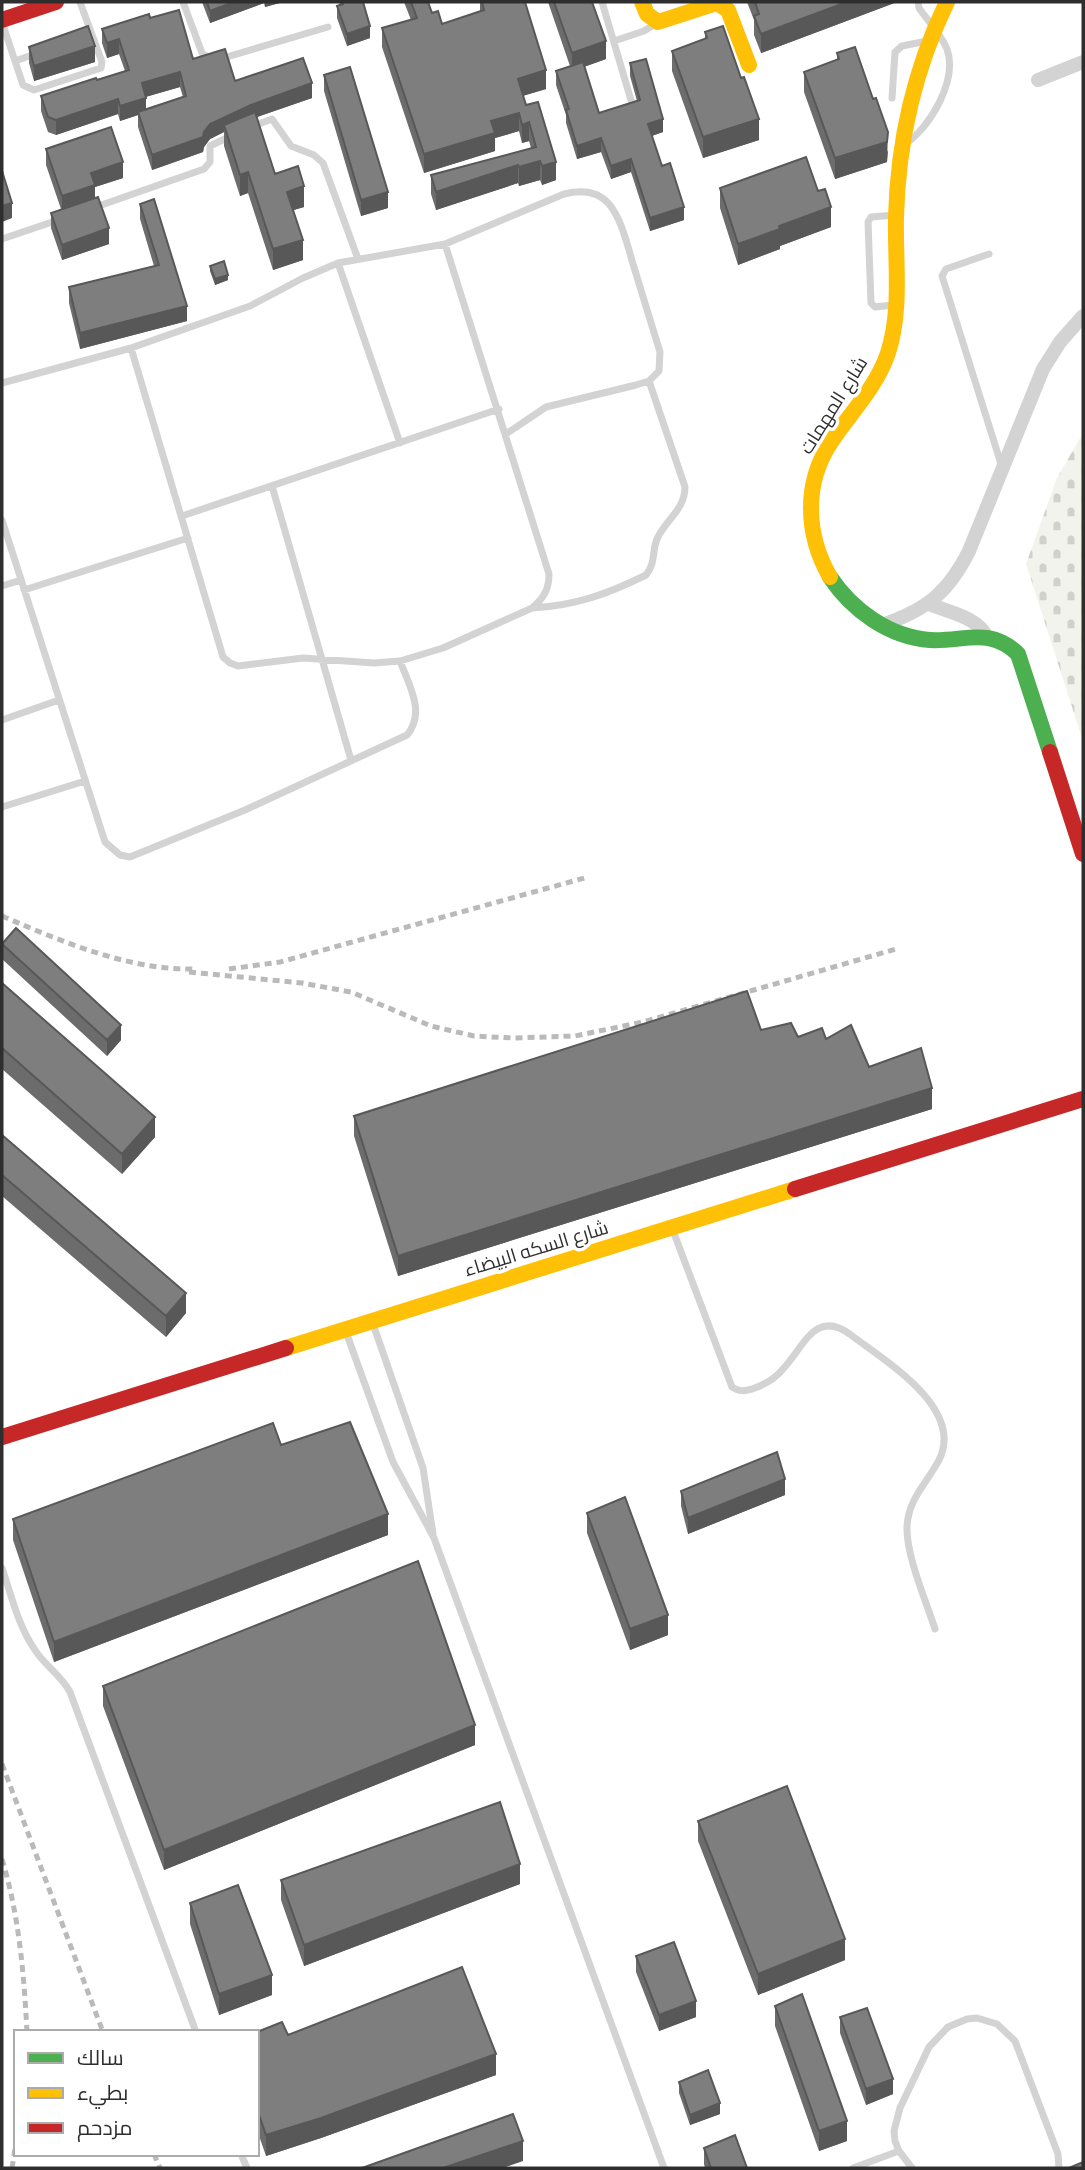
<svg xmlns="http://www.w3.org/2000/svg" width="1085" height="2170" font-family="'IBM Plex Sans',Cairo,sans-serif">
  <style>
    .cemetery { fill: url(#cemetery-stones) }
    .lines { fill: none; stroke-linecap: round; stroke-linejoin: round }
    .lane { stroke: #d3d3d3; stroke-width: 7 }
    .street { stroke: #d3d3d3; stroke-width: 14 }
    .fast { stroke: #4caf50; stroke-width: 16 }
    .slow { stroke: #ffc107; stroke-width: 16 }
    .jam { stroke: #c62828; stroke-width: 16 }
    .rail { stroke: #bababa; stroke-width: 5; stroke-dasharray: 7 5; stroke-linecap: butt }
    .wall { fill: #6c6c6c; fill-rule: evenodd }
    .shaded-wall { fill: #585858 }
    .building { fill: #7e7e7e; stroke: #585858; stroke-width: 2 }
    .labels { text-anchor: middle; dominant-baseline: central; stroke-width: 7; stroke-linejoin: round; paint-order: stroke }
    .street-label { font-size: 19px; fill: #2e2e2e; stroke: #fff }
  </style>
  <defs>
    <pattern id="cemetery-stones" width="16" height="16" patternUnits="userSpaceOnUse" patternTransform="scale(1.75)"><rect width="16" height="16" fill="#f1f3ec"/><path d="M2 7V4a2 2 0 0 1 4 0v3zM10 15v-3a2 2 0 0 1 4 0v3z" fill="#cfd1cb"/></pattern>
  </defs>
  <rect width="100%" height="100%" fill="#fff"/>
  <path class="cemetery" d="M1083,433V741L1026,564L1057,478Z"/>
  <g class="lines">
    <path class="lane" d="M183,2L202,53L213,61L328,27
      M602,2L633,107
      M3,25L23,85L34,90L101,68L102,62L80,2
      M614,41L644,31L655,24
      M15,61L38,53
      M892,98L895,52L902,46L927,41
      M251,127L272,119L291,146L314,155L323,163L358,259
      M905,144C930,128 958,80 947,49C941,34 928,21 919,8L918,2
      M93,208L204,169L210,162V146L231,136
      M2,239L58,220
      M989,254L946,269L942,276L1002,467
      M338,263L400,443
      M893,305L875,307L871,303L868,222L871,217L895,215
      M131,348L223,657L230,663L238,666L303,658L374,663L400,661L443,648L532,608C544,598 549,589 549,574L445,244
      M2,383L131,348L250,306L303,278L338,263L445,244L564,194C580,190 597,190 609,204C622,220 627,244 633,264C642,293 651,323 660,352L659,371L649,381L636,385L546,407L506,434
      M272,486L351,760
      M182,516L499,409
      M2,520L105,842L120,855L130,857L245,810L407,735C426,713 409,685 400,661
      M2,586L21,580
      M24,590L188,538
      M532,608C574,606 608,594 646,575C657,561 651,550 658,537C667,519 685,509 685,487L649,381
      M2,720L59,700
      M2,807L85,781
      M672,1228L732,1387C739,1392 744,1391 752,1389C764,1385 775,1379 783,1369C804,1347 815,1308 851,1335C885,1361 965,1408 939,1460C927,1483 908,1499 907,1527C906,1555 926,1601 935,1629
      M373,1324L423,1468L433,1534
      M346,1332L393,1462L434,1538L664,2168
      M2,1568C11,1594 18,1626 35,1650C45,1666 61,1675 70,1692L196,2032
      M241,2154L247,2168
      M853,2168L899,2151
      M912,2168L899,2151L895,2141L894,2131L900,2108L929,2047L948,2027L967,2019L977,2018L997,2024L1015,2041L1058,2154L1059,2168"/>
    <path class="street" d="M1038,80L1083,62
      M929,604C948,612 978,617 987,637
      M882,625C926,610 948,593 969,551L1043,369L1060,342L1083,316"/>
    <path class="fast" d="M830,577C852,610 889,637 930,640C964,642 989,626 1018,654L1050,752"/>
    <path class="slow" d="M642,2L647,14L658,22L717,3L728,10L749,65
      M830,577C806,535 803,484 831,442C851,412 876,388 888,353C902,310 895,262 896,217C898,141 914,70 947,2
      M286,1348L795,1189"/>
    <path class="jam" d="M2,20L56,2
      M1050,752L1083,854
      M795,1189L1083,1099
      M2,1437L286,1348"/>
    <path class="rail" d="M2,916C63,942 130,971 197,969
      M229,969L280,962L588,877
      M189,972L302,983L351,992L431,1026L474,1036L513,1038L575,1036L643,1022L896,949
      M2,1764L103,2032
      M2,1859C19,1915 24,1974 27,2032
      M154,2154L160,2168
      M12,2168L16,2143"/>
  </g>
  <path class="wall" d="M202,2H283L265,7L264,3L210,23Z
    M339,2H363L370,38L347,46L337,18V6L340,5Z
    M404,2H428L432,13L442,24L480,12V2H525L546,89L523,96L526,105L556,180L542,185L540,180L519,186L518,183L436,210L431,194V175L531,148L529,141L522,143L519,131L495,138V151L424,173L382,47V28L411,20Z
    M548,2H592L606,59L584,67L599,113L637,101L630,76V63L663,132L652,136L662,166L684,220L650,231L631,172L611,179L601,152L577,159L566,123V115L556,85V71L570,66Z
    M747,2H897L761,53L754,35V20Z
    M150,18L193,59L235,81L312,98L257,117L275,174L304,207L293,210L303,260L273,270L248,193L240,196L224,146V132L210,139L204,147L203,152L152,170L138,127V115L120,121L118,114L56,135L48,132L41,111V96L125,71L119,54L107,58L102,43V29ZM180,87L183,97L146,110L145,97Z
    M705,32L759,140L703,158L672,71V51L705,39Z
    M29,47L95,62L34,81L29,63Z
    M837,53L888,152L887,162L835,179L804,92V72L837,60Z
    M324,75L388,208L361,216L324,91Z
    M46,149L123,178L95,187V198L109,244L62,260L51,228V213L61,209L46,165Z
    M720,188L831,227L780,246V249L738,265L720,208Z
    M140,204L187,321L80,349L69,303V287L154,266L140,219Z
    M210,266L228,280L215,285L210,271Z
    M2,943L121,1040L107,1056L2,959Z
    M2,983L155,1137L122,1174L2,1069Z
    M761,1030L798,1037L826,1039L932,1109L398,1276L354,1136V1116Z
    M2,1135L186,1313L166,1337L2,1196Z
    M281,1445L388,1535L54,1662L13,1540V1519Z
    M681,1491L785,1495L688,1534L681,1506Z
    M587,1513L668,1635L630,1650L587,1533Z
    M103,1686L475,1745L164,1870L103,1706Z
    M698,1821L845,1960L758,1995L698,1841Z
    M281,1880L520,1884L304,1966L281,1900Z
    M190,1903L272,1995L219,2015L190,1924Z
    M636,1956L696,2017L659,2031L636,1972Z
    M775,2006L847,2141L819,2151L775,2026Z
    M840,2017L893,2094L866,2105L840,2033Z
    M257,2032L288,2035L496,2075L321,2138L266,2156L257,2130Z
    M679,2082L720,2114L690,2125L679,2093Z
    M704,2148L747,2168H705L704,2164Z"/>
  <path class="shaded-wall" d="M234,2H264V3L210,23V11Z
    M265,2H283L265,7Z
    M847,2H897L761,53V34Z
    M370,26V38L347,46V34Z
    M119,39V54L107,58V43Z
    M606,41V59L572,71V53Z
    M95,46V62L34,81V66Z
    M546,70V89L518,97V79Z
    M180,72V87L142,98V83Z
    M312,83V98L251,119L224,125V132L210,139L204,147L203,152L152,170V155L204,132L210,124L251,105Z
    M146,98V113L138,112V115L120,121V106Z
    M118,99V114L56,135V120Z
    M519,113V131L495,138V151L424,173V154L491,121Z
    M663,119V132L648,137V124Z
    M759,119V140L703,158V137Z
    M529,122V141L522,143V125Z
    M888,132L887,162L835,179V158Z
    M601,138V152L577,159V146Z
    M631,159V172L611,179V166Z
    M540,161V180L519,186V167Z
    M123,162V178L95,187V200L62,212V196L91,173Z
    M556,162V180L542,185V166Z
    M518,165V183L436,210V192Z
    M248,172V193L240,196V175Z
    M304,186V207L287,212V192Z
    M388,192V208L361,216V200Z
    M12,203V218L2,222V206Z
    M684,207V220L650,231V218Z
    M831,207V227L780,246V249L738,265V244L779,226Z
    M109,228V244L62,260V245Z
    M303,240V260L273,270V249Z
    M228,275V280L215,285V279Z
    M187,306V321L80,349V333Z
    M121,1025V1040L107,1056V1040Z
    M932,1088V1109L398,1276V1256Z
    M155,1117V1137L122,1174V1154Z
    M186,1293V1313L166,1337V1316Z
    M785,1479V1495L688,1534V1518Z
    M388,1514V1535L54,1662V1642Z
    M668,1615V1635L630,1650V1629Z
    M475,1725V1745L164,1870V1850Z
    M520,1864V1884L304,1966V1945Z
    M845,1939V1960L758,1995V1974Z
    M272,1975V1995L219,2015V1994Z
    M696,2001V2017L659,2031V2015Z
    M496,2054V2075L321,2138L266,2156V2135Z
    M893,2079V2094L866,2105V2089Z
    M720,2103V2114L690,2125V2115Z
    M847,2121V2141L819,2151V2131Z
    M523,2141V2161L503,2168H443Z"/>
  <path class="building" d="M207,2H234L210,11Z
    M343,2H363L370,26L347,34L337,6L343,4Z
    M411,2H428L432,13L438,11L442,24L484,10L482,2H525L546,70L518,79L526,105L538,102L556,162L542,166L540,161L519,167L518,165L436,192L431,175L536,147L529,122L522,125L519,113L491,121L495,133L424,154L382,28L417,18Z
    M554,2H592L606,41L572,53Z
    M755,2H847L761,34L754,16L759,14Z
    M179,10L193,59L225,49L235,81L303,58L312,83L251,105L210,124L204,132L203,137L152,155L138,112L186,96L180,72L142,83L146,98L120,106L118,99L56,120L48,117L41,96L96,78L97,80L129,70L119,39L107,43L102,29L149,14L150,18Z
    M88,26L95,46L34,66L29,47Z
    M723,26L741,78L744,77L759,119L703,137L672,51L707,38L705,32Z
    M855,47L873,99L876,98L888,132L887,142L835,158L804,72L839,59L837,53Z
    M646,59L663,119L648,124L662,166L670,163L684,207L650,218L631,159L611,166L601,138L577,146L566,110L569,109L556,71L583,62L599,113L640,100L630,63Z
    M350,67L388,192L361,200L324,75Z
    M255,112L275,174L298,166L304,186L287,192L303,240L273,249L248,172L240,175L224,125Z
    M111,127L123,162L91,173L95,185L62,196L46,149Z
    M806,157L818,191L825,189L831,207L779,226L780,229L738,244L720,188Z
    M2,171L12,203L2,206Z
    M98,197L109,228L62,245L51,213Z
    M154,199L187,306L80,333L69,287L159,265L140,204Z
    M224,261L228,275L215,279L210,266Z
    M16,928L121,1025L107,1040L2,944Z
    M2,983L155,1117L122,1154L2,1048Z
    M747,991L761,1030L791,1023L798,1037L822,1028L826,1039L851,1025L869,1067L921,1048L932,1088L398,1256L354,1116Z
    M2,1135L186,1293L166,1316L2,1175Z
    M350,1422L388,1514L54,1642L13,1519L273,1423L281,1445Z
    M777,1452L785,1479L688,1518L681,1491Z
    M625,1497L668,1615L630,1629L587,1513Z
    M418,1561L475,1725L164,1850L103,1686Z
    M787,1786L845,1939L758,1974L698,1821Z
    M500,1802L520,1864L304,1945L281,1880Z
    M238,1885L272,1975L219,1994L190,1903Z
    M674,1942L696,2001L659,2015L636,1956Z
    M462,1967L496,2054L321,2118L266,2135L257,2109V2032L282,2022L288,2035Z
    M802,1994L847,2121L819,2131L775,2006Z
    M867,2008L893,2079L866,2089L840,2017Z
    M708,2070L720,2103L690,2115L679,2082Z
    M513,2114L523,2141L443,2168H362Z
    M735,2135L747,2168H711L704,2148Z
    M1083,2162V2168H1069Z"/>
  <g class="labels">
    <g class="street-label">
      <text transform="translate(833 405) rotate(-58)">شارع المهمات</text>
      <text transform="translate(536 1248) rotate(-17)">شارع السكه البيضاء</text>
    </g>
  </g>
  <rect width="1085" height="2170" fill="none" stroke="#2e2e2e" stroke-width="7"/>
  <rect x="14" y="2030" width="245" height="126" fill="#ffffff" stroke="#ababab" stroke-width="2"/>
  <rect x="28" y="2053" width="35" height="10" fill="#4caf50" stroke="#ababab" stroke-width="2"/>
  <text x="77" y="2065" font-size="21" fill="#2e2e2e">سالك</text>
  <rect x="28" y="2088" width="35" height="10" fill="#ffc107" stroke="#ababab" stroke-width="2"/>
  <text x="77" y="2100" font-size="21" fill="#2e2e2e">بطيء</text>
  <rect x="28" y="2123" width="35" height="10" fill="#c62828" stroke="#ababab" stroke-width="2"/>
  <text x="77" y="2135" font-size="21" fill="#2e2e2e">مزدحم</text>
</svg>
